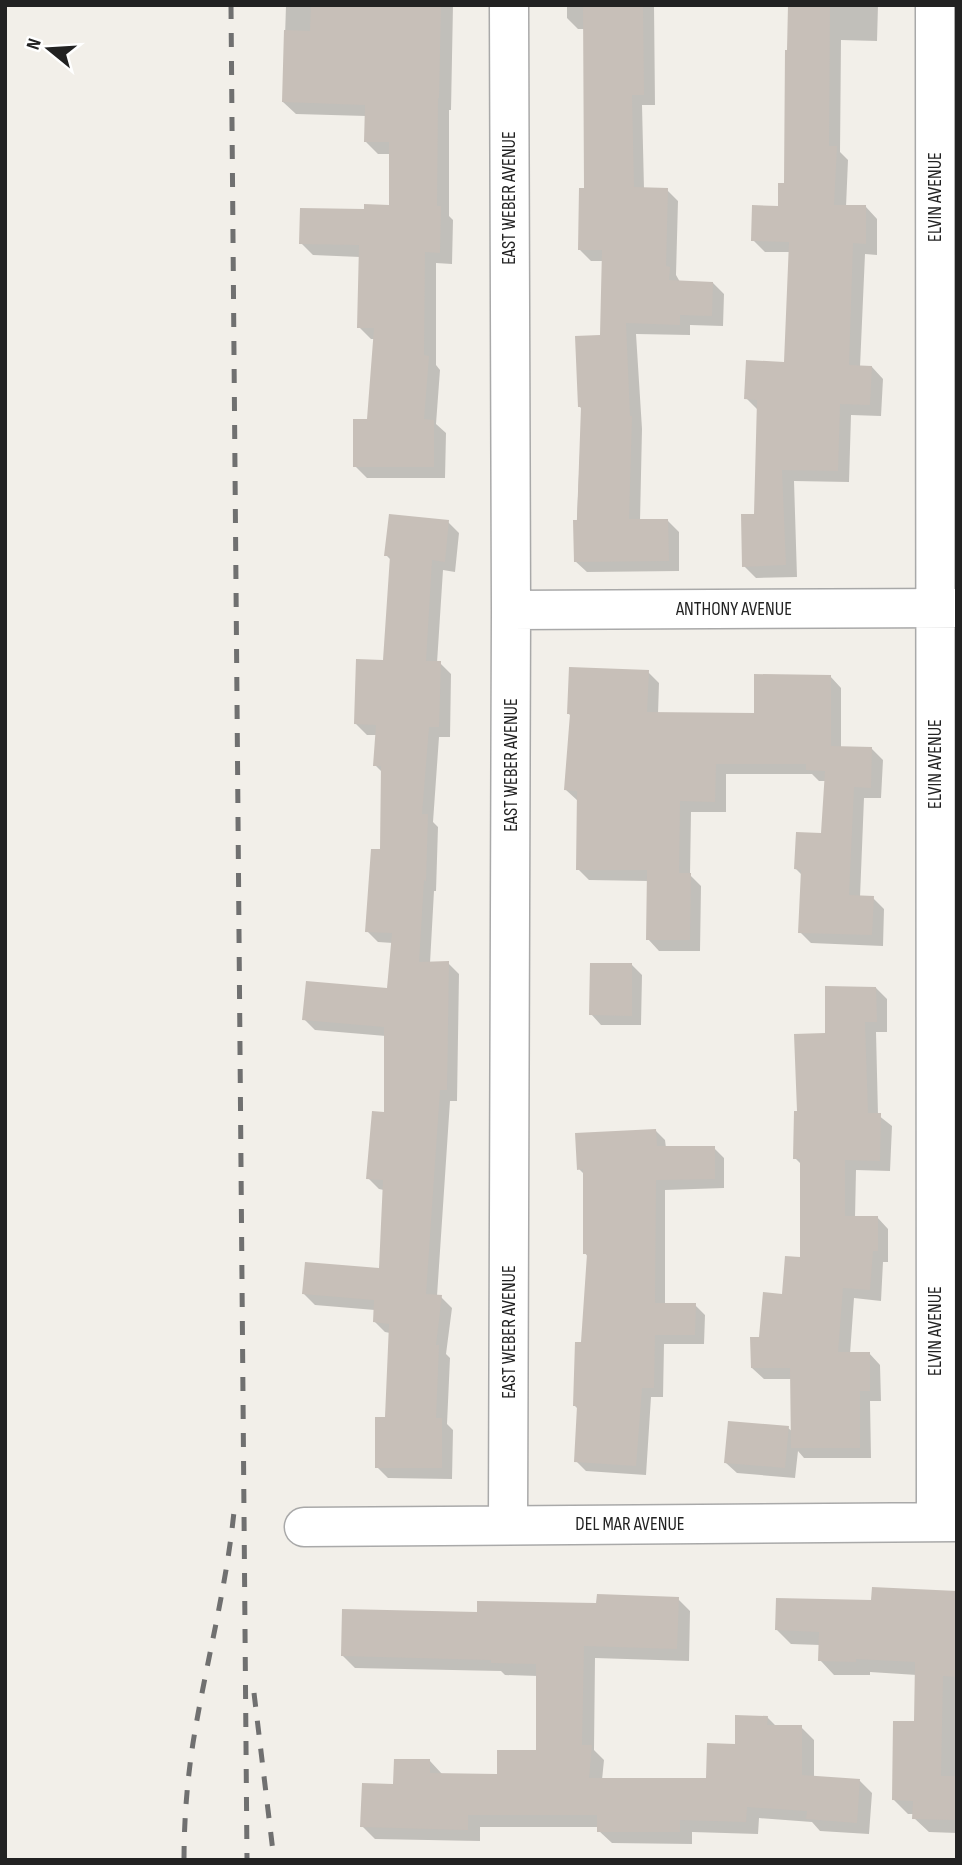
<svg xmlns="http://www.w3.org/2000/svg" width="962" height="1865" font-family="'Sofia Sans Condensed',sans-serif">
  <style>
    .shadow { fill: #0003 }
    .building { fill: #c7bfb8 }
    .lines { fill: none; stroke-linecap: round; stroke-linejoin: round }
    .minor-casing { stroke: #a9a9a9; stroke-width: 41 }
    .minor { stroke: #fff; stroke-width: 38 }
    .rail { stroke: #707070; stroke-width: 5; stroke-dasharray: 14 14; stroke-linecap: butt }
    .labels { text-anchor: middle; dominant-baseline: central; stroke-width: 5; stroke-linejoin: round; paint-order: stroke }
    .street-label { font-size: 19px; fill: #222; stroke: #fff }
  </style>
  <rect width="100%" height="100%" fill="#f2efe9"/>
  <path class="shadow" d="M286,5H453L451,110H449V216L453,220L452,264L436,263V365L440,370L436,424L446,433L445,478H367L355,466L369,421L375,339H371L359,327L360,257L313,255L301,243L365,211L391,207V154H378L366,142V116L296,114L283,102Z
    M567,5H654L655,105H642L644,189L667,190L678,201L676,275L680,282L713,283L724,294L723,326L690,325V335L636,334L642,429L640,521H668L679,532V571L587,572L575,561L582,409L580,407L602,337L604,261H591L580,250L586,189L585,29H578L567,18Z
    M789,5H878L877,41L841,40L840,152L848,160L846,207H866L877,219V255L865,254L860,367H872L883,379L881,416L851,415L849,482L794,481L797,577L756,578L744,566L756,515L758,410L746,398L786,364L790,252H765L753,240L780,207L785,185Z
    M448,522L459,533L455,572L443,570L437,663H440L451,674L450,737H439L433,822L438,827L436,891H434L430,963H448L459,974L457,1101H450L437,1296L441,1297L452,1308L446,1354L450,1358L447,1424L453,1430L452,1479L388,1478L377,1467L387,1419L390,1333L385,1332L374,1321L375,1310L315,1305L304,1294L380,1270L384,1190L379,1189L368,1178L386,1114V1036L315,1030L304,1019L389,990L393,943L378,942L367,931L381,851L383,773L375,765L377,735H367L356,724L385,662L391,560L386,555Z
    M648,672L659,683L658,714L756,715L830,676L841,688V748L872,749L883,760L881,798H864L860,897L873,898L884,909L883,946L811,943L800,932L802,875L796,869L823,835L826,781H819L812,774H726V812H691L690,875L701,886L700,951H659L648,939L649,881L589,880L578,869V801L566,790L571,716L568,713Z
    M632,965L642,975L641,1025H601L591,1014Z
    M876,988L887,999V1032H876L878,1115L892,1126L890,1171L856,1170L855,1218L877,1217L888,1229V1262H883L881,1301L854,1298L850,1354L869,1353L880,1365L881,1401H870L871,1458H804L798,1451L795,1478L737,1473L726,1463L788,1428L793,1432L792,1379H764L752,1368L761,1339L801,1259V1164L795,1158L799,1113L827,1035Z
    M656,1131L665,1140L666,1148H714L724,1158V1188L665,1190V1305H695L705,1315L704,1344H664L663,1397H651L646,1475L586,1471L576,1461L579,1410L574,1405L582,1344L588,1257L585,1253V1175L579,1169Z
    M957,1593V1833L929,1832L914,1818V1814H908L893,1799L915,1723L917,1675L870,1672V1675H834L820,1660V1645L791,1644L777,1630L873,1602Z
    M678,1599L690,1611L689,1661L595,1658L594,1750L604,1760L602,1780H707L736,1746L767,1717L777,1727H801L814,1740V1777L860,1781L872,1793L869,1834L820,1831L812,1822L759,1818L758,1834L692,1832V1844L612,1843L599,1831V1827H480V1841L375,1839L362,1826L395,1786L430,1761L442,1774L499,1776L537,1752L538,1676L505,1675L501,1671L355,1668L342,1655L479,1614Z"/>
  <path class="building" d="M311,5H441L439,98H438L437,206H441L440,253L425,252L424,355L429,356L424,419L434,420V467H353V419H367L374,328H357L359,245L299,244L300,208L364,209V204L389,205V142H364L365,105L282,102L284,30L310,31Z
    M583,5H643L644,95H632L634,187L668,188L666,266L670,267L669,280L713,282L712,316L680,315V325L626,323L630,416H632L629,519H668L669,561L574,562L573,520H577L581,407H578L575,336L600,335L602,250H578L579,188H584Z
    M788,5H830L829,146H837L834,205H866V244L853,243L849,365L872,366L870,405L840,404L838,471L782,470L786,565L742,567L741,514H754L757,400L744,399L746,360L784,362L789,242L751,241L752,205L778,206V183H784L785,50H787Z
    M389,514L449,520L445,562L432,560L426,661H441L439,727H429L422,814H428L426,881L424,880L419,962L449,961L447,1090H440L426,1294L442,1295L436,1345H439L436,1418H442V1468H375V1417H385L389,1324L373,1322L374,1300L302,1294L305,1262L379,1268L383,1180L366,1179L372,1111L384,1112V1027L302,1020L306,981L387,988L392,933L365,932L371,849H380L381,766H373L376,725L354,724L356,659L383,660L390,556H384Z
    M569,667L649,670L647,712L754,713V674L831,675V746L872,747L871,788L854,787L849,895L874,896L872,935L798,933L801,870L794,869L796,832L821,833L825,771L806,770V764H716L715,802L680,801L679,873H691L690,940H646L647,870H576L577,791L564,790L570,714H567Z
    M590,963H632V1016L589,1015Z
    M825,986L876,987L877,1022H865L868,1113H881L880,1161L845,1160V1216H878V1251H873L870,1290L843,1288L838,1352H870V1391H860V1448H791L790,1368H751L750,1337H759L763,1292L782,1294L785,1256L800,1257V1159H793L794,1111H797L794,1034L825,1033Z
    M656,1129L657,1146H715V1179L656,1180L655,1303H696L695,1335H655L654,1388H642L636,1466L574,1462L577,1406H573L575,1342H581L587,1254H583V1169L577,1170L575,1133Z
    M728,1421L789,1426L785,1468L724,1463Z
    M872,1587L957,1591V1677L943,1676L941,1776H956L955,1820L912,1819L913,1801L892,1800L893,1721H914L915,1662L856,1659V1662L818,1661L819,1632L775,1630L776,1598L871,1600Z
    M597,1594L679,1597L677,1649L584,1646L582,1745H592L589,1778H706L707,1743L735,1744V1715L768,1716L767,1725H802V1775L860,1779L857,1823L806,1819L807,1811L747,1807L746,1822L680,1820V1832H597V1815H468V1830L360,1827L362,1783L393,1784L394,1759H430V1773L497,1774V1750H536V1664L491,1663V1660L341,1656L342,1609L477,1612V1601L596,1603Z"/>
  <g class="lines">
    <g class="minor-casing">
      <path id="minor" d="M935,5L936,1522
        M511,610L957,608
        M508,1525L511,610L509,5
        M304,1527L957,1522"/>
    </g>
    <use href="#minor" class="minor"/>
    <path class="rail" d="M231,5L247,1860
      M254,1693L274,1860
      M184,1860C184,1821 187,1782 193,1743C206,1662 228,1583 235,1501"/>
  </g>
  <g class="labels">
    <g class="street-label">
      <text transform="translate(935 197) rotate(-90)">ELVIN AVENUE</text>
      <text transform="translate(509 198) rotate(-90)">EAST WEBER AVENUE</text>
      <text x="734" y="609">ANTHONY AVENUE</text>
      <text transform="translate(935 764) rotate(-90)">ELVIN AVENUE</text>
      <text transform="translate(511 765) rotate(-90)">EAST WEBER AVENUE</text>
      <text transform="translate(935 1331) rotate(-90)">ELVIN AVENUE</text>
      <text transform="translate(509 1332) rotate(-90)">EAST WEBER AVENUE</text>
      <text x="630" y="1524">DEL MAR AVENUE</text>
    </g>
  </g>
  <rect width="962" height="1865" fill="none" stroke="#222222" stroke-width="14"/>
  <g transform="translate(49 49) rotate(288)" stroke="#ffffff" stroke-width="5" paint-order="stroke">
  <path d="M0-5L12 26L0 18L-12 26Z" fill="#222222"/>
  <text y="-10" font-size="19" font-weight="bold" text-anchor="middle" fill="#222222">N</text>
  </g>
</svg>
